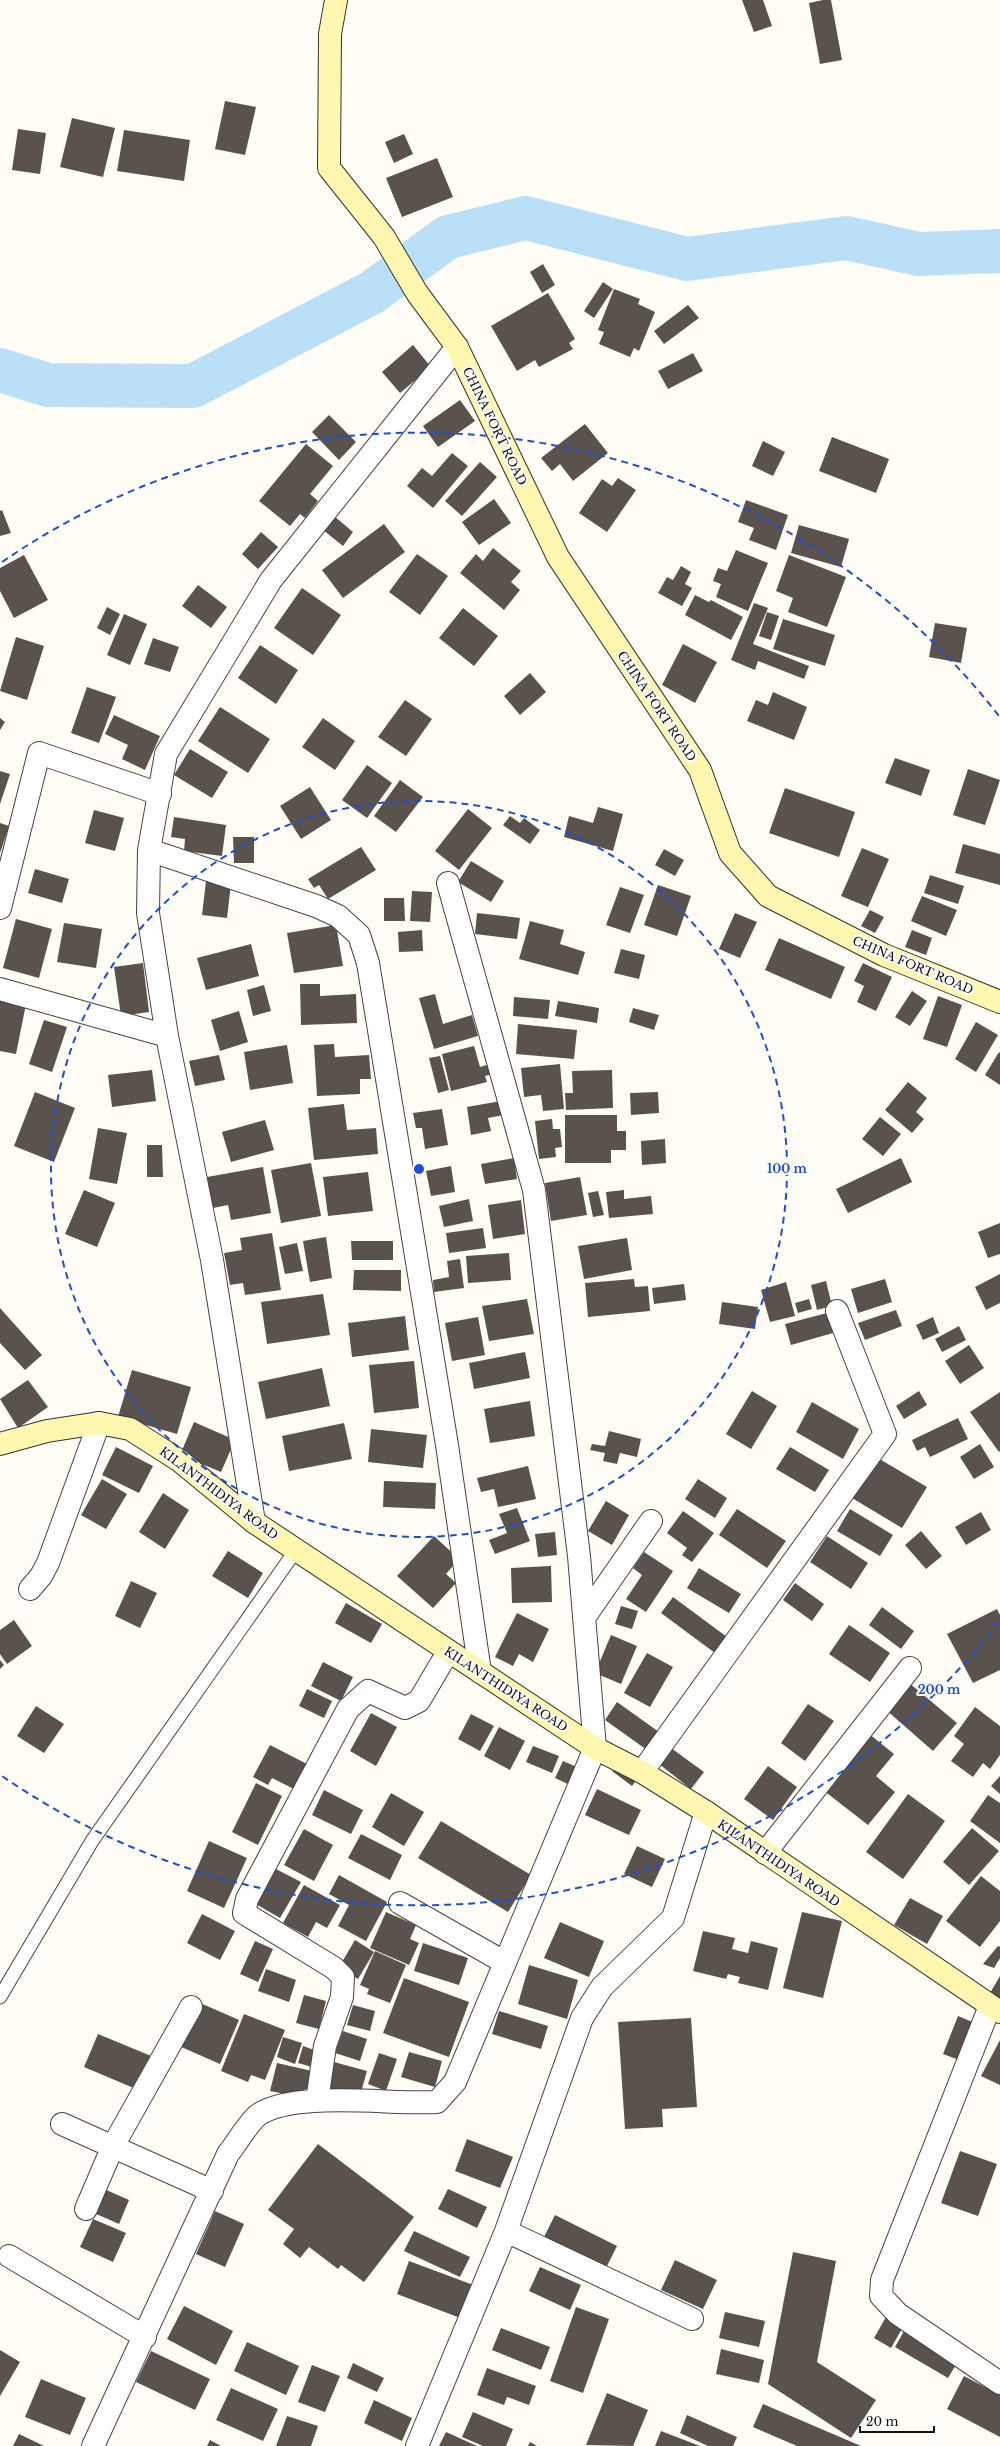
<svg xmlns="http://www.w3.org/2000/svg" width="1000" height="2446" font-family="'Libre Baskerville',serif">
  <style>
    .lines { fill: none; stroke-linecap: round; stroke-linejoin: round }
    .river { stroke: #b9e0f7; stroke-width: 44 }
    .building { fill: #5a524d }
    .lane-casing { stroke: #444; stroke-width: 15 }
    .street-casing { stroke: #444; stroke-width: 24 }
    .secondary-casing { stroke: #333; stroke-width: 24 }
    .lane { stroke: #fff; stroke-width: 13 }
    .street { stroke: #fff; stroke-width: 22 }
    .secondary { stroke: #fff6b0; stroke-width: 22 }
    .ring { fill: none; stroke: #1d4ed8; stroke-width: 2; stroke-dasharray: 7 5 }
    .labels { text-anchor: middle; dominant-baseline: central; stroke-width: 4; stroke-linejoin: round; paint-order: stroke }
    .street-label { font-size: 12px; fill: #111; stroke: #fff }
    .centre { fill: #1d4ed8; stroke: #fff; stroke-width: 2 }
    .ring-label { font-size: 12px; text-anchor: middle; font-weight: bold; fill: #1d4ed8; stroke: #fff; stroke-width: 4; stroke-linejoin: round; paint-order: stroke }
  </style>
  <rect width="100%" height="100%" fill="#fffdf5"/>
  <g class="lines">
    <path class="river" d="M0,370L48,385L193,386L371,293L448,237L526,218L687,259L846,238L919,254L1000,251"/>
  </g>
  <path class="building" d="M742,0H763L772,26L754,32Z
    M823,0H831L842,60L820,64L809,3Z
    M225,101L256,107L245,155L215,149Z
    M72,118L115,128L103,177L60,167Z
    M18,129L46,133L40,174L12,170Z
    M124,130L190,140L184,181L117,171Z
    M404,134L413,154L394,163L385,142Z
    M437,158L453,197L402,217L386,178Z
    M543,264L555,285L542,293L530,272Z
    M603,282L613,289L594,318L584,311Z
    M614,289L640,299L638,304L655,312L639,351L634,348L630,357L599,344L604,332L598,330Z
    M548,293L575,339L569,343L573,349L539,367L535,360L517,371L491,326Z
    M688,305L699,318L664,344L654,331Z
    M413,345L431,367L400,393L382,372Z
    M693,353L703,371L668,389L658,371Z
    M460,400L475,421L438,447L423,426Z
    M329,415L356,442L339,460L312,432Z
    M585,424L608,453L573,481L560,464L552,471L541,458Z
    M832,437L889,459L876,493L819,471Z
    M763,441L785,452L773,476L752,466Z
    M306,444L333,466L310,494L318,501L305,518L300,514L290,526L259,501Z
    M452,453L468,466L433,508L407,486L422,468L432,476Z
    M480,462L497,477L462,516L445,501Z
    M618,478L636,490L607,532L579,513L602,479L612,486Z
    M494,499L511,523L479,545L462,522Z
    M746,500L788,515L776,550L749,540L754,528L738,522Z
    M2,510L11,533L0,536V511Z
    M334,516L353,532L343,546L323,530Z
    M384,524L405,552L343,598L322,570Z
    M799,525L849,539L841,567L791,553Z
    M261,532L278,547L258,569L242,554Z
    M493,548L521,571L511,582L520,590L504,610L460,573L476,554L483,561Z
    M736,550L768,563L748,611L716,597L721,584L713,581L718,568L727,571Z
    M417,554L448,576L420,615L389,592Z
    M24,555L48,600L14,618L0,591V568Z
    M789,555L846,577L827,627L788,612L793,598L776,591Z
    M681,566L691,572L685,584L692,588L682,606L658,593L667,577L673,580Z
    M198,585L227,607L211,628L182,606Z
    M302,588L341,615L313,655L274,628Z
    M695,595L709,602L711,600L743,617L731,640L685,615Z
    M754,603L768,608L753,644L809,666L804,679L758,661L755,670L731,660Z
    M107,607L120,614L110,635L97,628Z
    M463,608L498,636L474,666L439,638Z
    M767,612L779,616L771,640L759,636Z
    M124,614L147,624L130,665L107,655Z
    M783,619L835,635L825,666L773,649Z
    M935,623L967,628L961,663L929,657Z
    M16,637L44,646L27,700L0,691Z
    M153,638L179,647L170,672L144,664Z
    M683,644L717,662L695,703L662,685Z
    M260,645L298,670L276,704L238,678Z
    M530,673L546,692L520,715L504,696Z
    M87,687L116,697L99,743L71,733Z
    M773,692L807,707L794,740L747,721L756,700L768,705Z
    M405,700L432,719L406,756L378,737Z
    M220,707L270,739L248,773L198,741Z
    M114,715L160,736L145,770L122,759L128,745L105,734Z
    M0,718L5,722L0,730Z
    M323,718L355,741L335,770L302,747Z
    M190,749L228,772L212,798L174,775Z
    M895,758L930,770L921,796L885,783Z
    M367,765L392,783L367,818L342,800Z
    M968,769L1000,780L985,825L953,815Z
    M0,771L10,774L0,804Z
    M400,780L423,797L396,832L374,816Z
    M310,787L331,820L301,839L280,806Z
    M785,788L855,812L839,857L769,833Z
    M598,807L623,814L613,851L564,837L569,816L593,823Z
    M468,809L492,828L459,870L435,851Z
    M94,810L124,818L115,851L85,843Z
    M510,816L520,823L524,818L540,830L530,844L503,825Z
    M174,817L226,825L222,856L184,851L185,839L171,837Z
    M0,823L9,826L0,853Z
    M233,837H254V863H234Z
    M963,844L1000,854V885L955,873Z
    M361,847L376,870L328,899L319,885L314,888L308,879Z
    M862,848L889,859L868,907L841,896Z
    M664,849L684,860L675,876L655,865Z
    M471,861L504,881L491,902L458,882Z
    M35,869L69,879L62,903L28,893Z
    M930,875L964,886L958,904L924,893Z
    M206,881L231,884L227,918L202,915Z
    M658,885L691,896L677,936L644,925Z
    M620,887L644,895L630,933L606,925Z
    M412,891L432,892L430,922L410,921Z
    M922,896L957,910L946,936L911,921Z
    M384,898H404L405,921H384Z
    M870,910L884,917L875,933L861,926Z
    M477,913L520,918L517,939L475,934Z
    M735,913L757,922L740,958L719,949Z
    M16,919L52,929L39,978L3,968Z
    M530,921L564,930L560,944L585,952L578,975L519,959Z
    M64,923L102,929L96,968L57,962Z
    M336,925L343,966L294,973L287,933Z
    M422,930L423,951L399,952L398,932Z
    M912,930L932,938L926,955L905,947Z
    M779,938L845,967L831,999L765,970Z
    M251,944L259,976L206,990L197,958Z
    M621,949L645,955L639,979L614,973Z
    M143,963L149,1012L121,1016L114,967Z
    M863,963L892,977L876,1011L857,1002L864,986L854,981Z
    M300,984H320V996L356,994L357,1023L301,1025Z
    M264,985L271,1011L253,1016L247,990Z
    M912,991L927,1001L910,1026L895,1017Z
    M435,994L443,1024L472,1015L478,1036L434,1049L419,998Z
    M938,996L962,1005L947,1047L923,1039Z
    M514,997L550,1000L548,1019L513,1016Z
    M0,999L26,1004L16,1054L0,1051Z
    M558,1001L599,1008L597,1023L555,1016Z
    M633,1008L659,1015L654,1030L629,1022Z
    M239,1011L248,1042L220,1051L211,1020Z
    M44,1020L67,1027L52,1072L29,1064Z
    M976,1022L998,1035L976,1072L955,1059Z
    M518,1024L577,1030L574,1059L516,1054Z
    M334,1044L335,1057L369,1055L371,1079H360V1094L317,1096L314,1045Z
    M287,1045L293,1083L250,1090L244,1052Z
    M474,1046L480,1067L490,1064L492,1074L485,1076L487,1082L451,1091L442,1054Z
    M999,1052L1000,1053V1085L985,1075Z
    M219,1055L225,1080L195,1086L189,1061Z
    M440,1056L449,1090L438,1093L429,1058Z
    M560,1064L564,1109L543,1111L541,1095L524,1097L521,1068Z
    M152,1070L156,1101L112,1107L108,1075Z
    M612,1070L613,1108L566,1110L565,1093H573L572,1071Z
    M908,1082L927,1098L916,1112L924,1119L912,1133L885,1110Z
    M35,1092L75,1108L54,1162L14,1146Z
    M658,1092L659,1113L631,1115L630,1093Z
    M501,1101L504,1115L488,1118L491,1131L471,1135L467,1107Z
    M344,1104L347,1130L376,1128L378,1154L314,1160L308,1108Z
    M442,1109L448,1145L425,1149L422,1128H416L413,1113Z
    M565,1115H617V1131H626V1150H611V1163H565Z
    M880,1117L901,1134L883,1156L862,1139Z
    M552,1119L553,1129H560L562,1147L555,1148L556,1157L539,1159L535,1121Z
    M265,1120L274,1150L231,1162L222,1132Z
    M98,1128L127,1133L117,1184L89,1179Z
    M665,1139L666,1163L642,1165L641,1141Z
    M147,1145H162L163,1177H147Z
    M514,1158L517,1179L485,1184L481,1164Z
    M901,1158L912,1182L848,1213L836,1189Z
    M311,1163L321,1216L281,1223L271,1170Z
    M451,1166L455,1192L431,1196L426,1171Z
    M263,1167L271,1213L231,1220L228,1205L213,1208L207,1177Z
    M368,1172L373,1211L328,1216L323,1177Z
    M580,1177L587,1215L551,1221L545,1183Z
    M84,1190L115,1203L97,1247L65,1234Z
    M624,1190V1199L651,1196L653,1214L609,1218L606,1192Z
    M598,1191L604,1215L593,1217L588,1193Z
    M469,1199L473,1221L444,1227L439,1206Z
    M521,1200L525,1234L493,1239L488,1205Z
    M1000,1223V1254L988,1258L978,1232Z
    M483,1228L486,1248L449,1253L446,1233Z
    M272,1233L281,1290L245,1295L243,1283L230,1285L224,1253L242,1250L240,1238Z
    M326,1237L332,1278L310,1282L303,1241Z
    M627,1238L632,1270L584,1279L578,1246Z
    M351,1241H393V1260H352Z
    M297,1243L303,1271L285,1274L279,1247Z
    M509,1253L511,1280L468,1283L466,1256Z
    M460,1259L464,1288L434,1292L433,1280L449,1277L447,1261Z
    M354,1270H401V1291L353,1290Z
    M1000,1274V1303L986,1310L975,1287Z
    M634,1279L635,1287L648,1286L650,1311L588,1317L585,1283Z
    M885,1279L892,1302L858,1313L851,1289Z
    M826,1281L832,1306L817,1310L811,1285Z
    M786,1282L795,1316L770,1322L761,1290Z
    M684,1284L686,1300L654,1304L652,1288Z
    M323,1294L330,1335L267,1344L261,1302Z
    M527,1299L534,1334L489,1341L482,1306Z
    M809,1299L812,1309L798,1313L795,1303Z
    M722,1302L758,1307L755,1329L719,1324Z
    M0,1308L42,1355L25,1370L0,1343Z
    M896,1310L902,1326L865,1340L858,1323Z
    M827,1313L833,1333L791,1345L785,1324Z
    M405,1316L409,1350L352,1357L348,1323Z
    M478,1317L485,1355L452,1361L445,1323Z
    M933,1317L939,1333L923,1340L916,1325Z
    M959,1326L966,1340L942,1352L935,1339Z
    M969,1345L984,1368L960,1384L945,1361Z
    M525,1352L530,1378L474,1389L469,1363Z
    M414,1361L419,1408L374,1413L369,1365Z
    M322,1368L330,1406L266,1419L258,1382Z
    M132,1370L191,1387L177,1434L118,1417Z
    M28,1380L48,1407L18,1428L0,1399Z
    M752,1391L777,1406L751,1449L726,1434Z
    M919,1391L927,1405L904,1419L896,1406Z
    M1000,1392V1451L999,1452L970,1412Z
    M530,1401L535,1436L490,1443L484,1409Z
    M812,1402L859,1429L843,1459L796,1432Z
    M958,1418L968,1439L930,1457L925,1447L917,1451L912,1440Z
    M194,1422L235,1440L221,1472L180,1455Z
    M344,1423L352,1459L289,1471L282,1436Z
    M371,1429L427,1435L423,1468L368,1462Z
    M609,1431L641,1439L637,1457L620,1453L617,1464L603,1461L605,1453L590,1450L592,1444L605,1446Z
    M980,1444L994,1467L974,1479L960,1457Z
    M116,1447L153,1466L139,1493L102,1475Z
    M790,1447L829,1470L815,1492L776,1469Z
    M876,1457L927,1487L902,1528L852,1498Z
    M528,1466L536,1499L498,1507L494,1489L481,1492L477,1478Z
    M102,1479L127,1494L106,1529L81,1515Z
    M698,1479L727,1498L715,1518L685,1499Z
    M384,1481L436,1483L435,1509L383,1507Z
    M163,1493L189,1510L165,1549L139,1532Z
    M606,1501L629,1515L612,1545L588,1531Z
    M517,1508L530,1541L495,1554L489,1540L507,1533L499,1514Z
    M737,1509L786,1541L767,1568L719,1535Z
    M850,1509L893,1535L880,1556L837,1531Z
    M683,1511L714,1533L692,1562L682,1555L687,1548L667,1533Z
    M981,1512L991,1530L966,1545L955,1527Z
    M921,1531L942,1556L926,1569L905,1545Z
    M555,1532L557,1555L538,1557L535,1534Z
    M434,1536L459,1559L446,1574L456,1583L433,1608L397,1576Z
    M827,1536L868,1563L851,1589L810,1562Z
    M228,1551L263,1573L248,1598L212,1576Z
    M644,1552L673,1571L646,1612L626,1599L642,1575L633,1568Z
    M551,1566L552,1602L512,1603L511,1568Z
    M699,1568L741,1594L729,1613L687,1588Z
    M131,1581L157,1593L140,1628L115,1616Z
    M795,1583L824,1604L812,1621L783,1600Z
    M673,1597L727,1637L715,1653L661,1613Z
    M346,1603L382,1624L371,1643L335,1623Z
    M621,1606L638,1611L632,1629L615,1624Z
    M882,1607L914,1631L901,1649L869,1625Z
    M997,1609L1000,1615V1670L973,1683L947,1634Z
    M517,1613L549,1629L533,1662L519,1654L513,1666L495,1657Z
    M14,1620L32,1646L7,1664L0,1654V1630Z
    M849,1625L890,1653L870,1682L829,1654Z
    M611,1635L637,1646L621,1684L595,1673Z
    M647,1653L673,1667L650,1707L624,1693Z
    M0,1660L4,1665L0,1669Z
    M323,1662L353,1677L341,1701L311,1686Z
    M908,1682L957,1723L933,1751L885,1709Z
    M307,1689L332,1701L324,1718L299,1706Z
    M617,1702L659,1732L647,1750L605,1720Z
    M808,1704L834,1721L805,1761L781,1743Z
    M36,1706L64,1724L44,1753L17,1736Z
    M975,1707L1000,1726V1755L990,1769L983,1763L973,1777L951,1761L964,1744L954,1736Z
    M371,1713L397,1727L376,1766L350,1751Z
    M471,1714L494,1726L480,1751L458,1739Z
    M499,1727L525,1741L510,1770L484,1756Z
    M868,1733L894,1754L876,1776L895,1792L868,1825L823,1790Z
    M270,1745L307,1764L294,1789L272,1778L268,1785L253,1777Z
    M533,1746L559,1756L552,1773L526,1762Z
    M671,1748L704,1772L691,1789L659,1764Z
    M563,1761L577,1767L570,1785L555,1778Z
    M618,1764L637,1779L632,1786L612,1771Z
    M768,1766L797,1787L773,1820L744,1799Z
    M1000,1776V1794L991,1786Z
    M256,1783L282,1796L258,1845L232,1832Z
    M597,1789L641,1810L629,1835L585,1815Z
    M324,1790L363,1810L351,1834L312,1815Z
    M391,1793L424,1812L404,1846L372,1827Z
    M908,1794L945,1821L903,1879L866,1852Z
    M988,1795L1000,1803V1843L970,1821Z
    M441,1821L531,1875L508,1912L418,1858Z
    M972,1828L999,1851L969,1885L943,1862Z
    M304,1829L333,1845L314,1881L284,1865Z
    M361,1834L402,1855L390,1880L348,1858Z
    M209,1841L247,1858L224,1908L187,1891Z
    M637,1846L665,1859L652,1887L624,1874Z
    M274,1868L301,1882L280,1918L254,1903Z
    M339,1875L387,1902L366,1941L338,1926L349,1905L329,1894Z
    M981,1876L1000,1891V1921L980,1947L946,1921Z
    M304,1885L340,1905L327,1928L316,1922L308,1937L283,1923Z
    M910,1898L943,1916L927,1944L894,1925Z
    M386,1912L416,1925L410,1939L419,1943L409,1965L370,1948Z
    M802,1912L842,1921L823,1998L783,1988Z
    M202,1914L235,1931L220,1960L187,1943Z
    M560,1922L604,1941L589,1977L544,1958Z
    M703,1931L735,1938L732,1949L748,1953L751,1941L778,1948L768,1990L738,1983L740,1977L728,1974L726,1979L693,1971Z
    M355,1940L374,1952L358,1979L339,1967Z
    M255,1941L273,1949L258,1982L240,1974Z
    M423,1943L468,1958L459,1985L414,1971Z
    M998,1946L1000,1947V1958L994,1968L983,1964Z
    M375,1951L406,1965L390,2003L367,1994L369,1989L360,1985Z
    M529,1965L578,1980L567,2019L518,2004Z
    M266,1969L296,1980L289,2002L258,1991Z
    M1000,1976V1998L990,1993Z
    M404,1978L469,2002L449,2057L383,2033Z
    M304,1995L326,2001L319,2029L296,2023Z
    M198,2002L239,2020L220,2064L179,2046Z
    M353,2005L375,2011L370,2031L347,2025Z
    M499,2011L548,2026L541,2049L492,2034Z
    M244,2014L285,2030L265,2080L251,2075L248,2082L221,2071Z
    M958,2016L975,2023L959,2060L943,2054Z
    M691,2018L697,2107L662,2109L663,2127L625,2129L618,2022Z
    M343,2031L367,2039L360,2061L335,2053Z
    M98,2034L156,2058L136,2089L84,2067Z
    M283,2037L302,2043L295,2064L277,2057Z
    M1000,2040V2085L981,2076Z
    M303,2046L317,2051L312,2067L298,2063Z
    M409,2052L442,2061L435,2087L401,2077Z
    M379,2053L397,2059L386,2091L368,2084Z
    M334,2062L367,2071L359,2099L327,2090Z
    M277,2063L312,2071L307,2089L290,2095L270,2091Z
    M467,2139L513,2157L500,2188L455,2171Z
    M318,2144L414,2217L364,2282L341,2265L338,2269L309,2247L300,2258L283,2244L294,2229L268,2210Z
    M960,2151L997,2164L978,2216L941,2203Z
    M104,2189L129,2200L119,2224L94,2213Z
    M448,2189L487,2207L477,2228L438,2209Z
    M215,2211L244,2224L225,2267L196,2254Z
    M555,2215L617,2246L604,2272L542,2241Z
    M93,2219L126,2233L113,2262L80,2247Z
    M414,2231L470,2257L460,2277L404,2251Z
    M793,2252L836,2261L817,2362L876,2400L851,2438L768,2384Z
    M675,2260L717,2280L703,2309L661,2290Z
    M409,2261L476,2286L463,2319L397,2294Z
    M540,2267L581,2285L570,2310L529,2291Z
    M184,2306L233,2331L216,2365L167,2339Z
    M576,2307L609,2319L583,2393L550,2381Z
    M725,2312L765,2321L759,2347L719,2338Z
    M886,2317L903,2327L891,2348L874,2338Z
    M501,2328L550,2347L541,2370L492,2350Z
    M904,2331L957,2363L948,2378L895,2347Z
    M247,2342L299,2366L286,2395L234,2371Z
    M721,2349L764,2360L759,2383L716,2374Z
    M0,2350L20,2362L0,2396Z
    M151,2351L210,2379L195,2410L136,2382Z
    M353,2363L384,2378L377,2392L347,2378Z
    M312,2365L340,2376L325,2412L298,2402Z
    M487,2368L536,2386L529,2405L507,2397L504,2405L477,2395Z
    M964,2376L1000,2395V2437L947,2409Z
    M41,2379L86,2398L70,2435L25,2417Z
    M231,2388L278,2409L263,2441L216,2420Z
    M607,2393L648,2410L633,2446L586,2445Z
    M374,2400L412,2418L402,2441L364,2423Z
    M763,2404L861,2446H797L753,2427Z
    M473,2412L513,2429L506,2446H483L462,2437Z
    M687,2415L737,2437L733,2446H708L680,2433Z
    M287,2416L318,2426L311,2446H276Z
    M661,2431L700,2446H655Z
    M446,2432L477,2446H439Z
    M19,2434L44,2446H13Z
    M210,2440L221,2446H207Z
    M530,2442L537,2446H528Z"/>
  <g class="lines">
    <g class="lane-casing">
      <path id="lane" d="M0,1997L92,1841L296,1550"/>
    </g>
    <g class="street-casing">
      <path id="street" d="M149,850L316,906L338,916L359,935L368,963L447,1445L480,1672
        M0,908L39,753L160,794
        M0,989L167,1036
        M254,1522L212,1260L167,1036L148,913L149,850L166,754L271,580L457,347
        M30,1589L41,1576L48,1563L99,1423
        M584,1618L651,1521
        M642,1772L885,1434L837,1311
        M765,1853L910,1668
        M400,1903L504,1962
        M990,2006L882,2280L881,2296L898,2314L1000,2383
        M317,2101L325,2046L342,1997L343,1977L334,1968L244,1913L247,1899L348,1709L368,1691L405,1708L419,1701L448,1652
        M62,2124L212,2191
        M86,2209L113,2146L191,2007
        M506,2231L692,2319
        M9,2256L145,2337
        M93,2446L228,2154C236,2144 249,2122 258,2115C294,2090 392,2105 437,2102L455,2082L595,1748L579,1556L534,1190L448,883
        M417,2446L506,2231L582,2018L602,1987L673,1918L706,1812"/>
    </g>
    <g class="secondary-casing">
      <path id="secondary" d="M336,0L330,34L329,168L384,237L417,293L457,347L558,557L700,770L730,853L768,896L884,955L1000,1002
        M0,1444L47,1431L99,1423L130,1429L180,1461L254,1522L595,1748L642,1772L706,1812L1000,2012"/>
    </g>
    <use href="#lane" class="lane"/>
    <use href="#street" class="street"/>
    <use href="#secondary" class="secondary"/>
  </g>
  <g class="ring">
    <circle cx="419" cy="1169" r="368"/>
    <path d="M999 1622A736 736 0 0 1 2 1776M2 562A736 736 0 0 1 999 716"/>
  </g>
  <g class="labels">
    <g class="street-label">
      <text transform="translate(495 426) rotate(64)">CHINA FORT ROAD</text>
      <text transform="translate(657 706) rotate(56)">CHINA FORT ROAD</text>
      <text transform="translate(913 965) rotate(23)">CHINA FORT ROAD</text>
      <text transform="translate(219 1493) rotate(37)">KILANTHIDIYA ROAD</text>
      <text transform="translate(506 1689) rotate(33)">KILANTHIDIYA ROAD</text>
      <text transform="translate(779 1863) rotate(34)">KILANTHIDIYA ROAD</text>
    </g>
  </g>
  <circle cx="419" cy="1169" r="6" class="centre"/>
  <g class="ring-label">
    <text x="787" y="1173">100 m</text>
    <text x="939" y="1694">200 m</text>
  </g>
  <path d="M860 2426v6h74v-6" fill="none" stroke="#111111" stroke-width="2"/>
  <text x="866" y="2426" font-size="12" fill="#111111" stroke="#ffffff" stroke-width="3" paint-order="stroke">20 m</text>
</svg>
